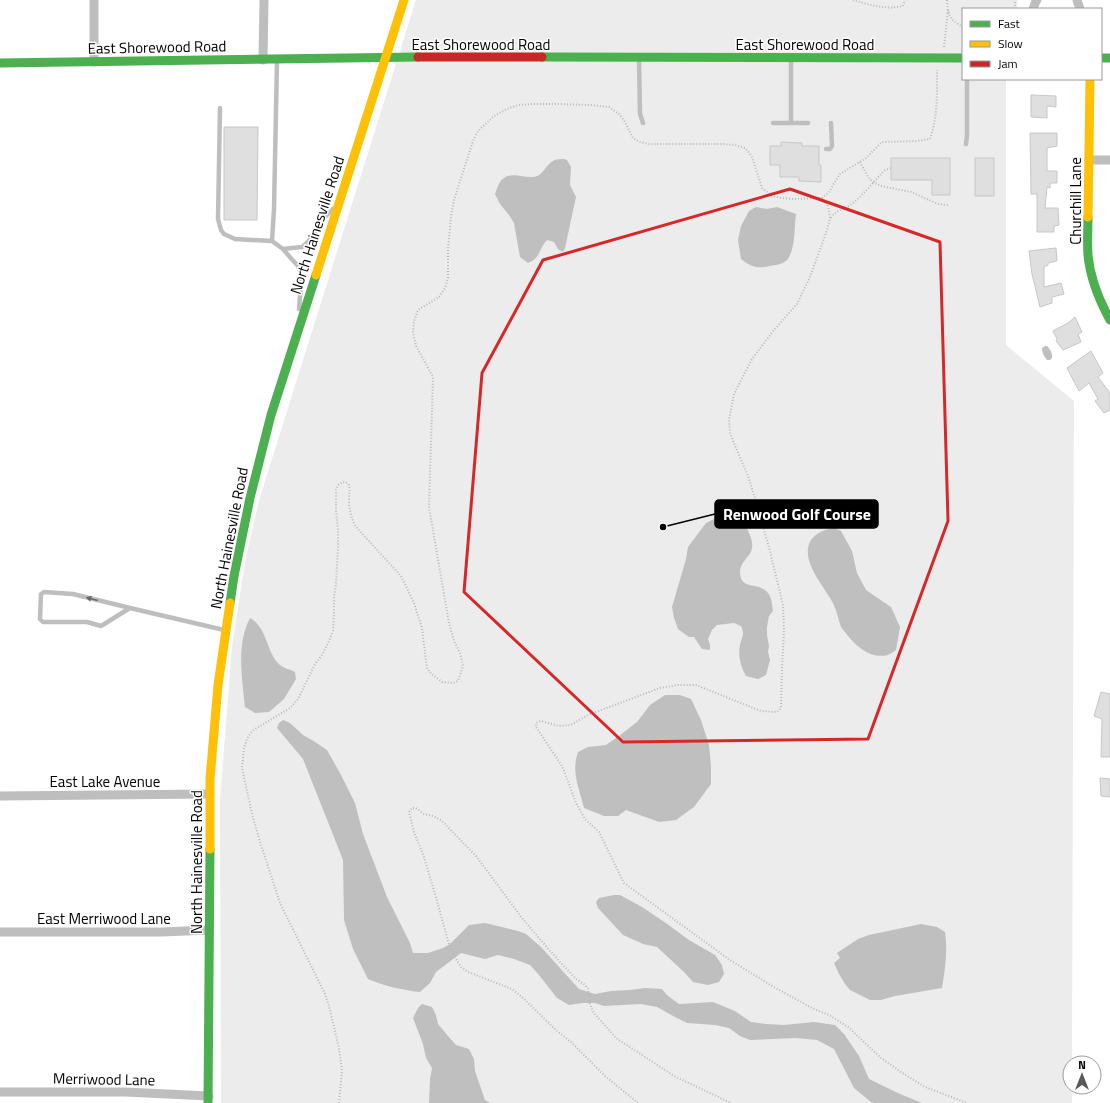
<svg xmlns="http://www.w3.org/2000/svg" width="1110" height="1103" font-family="'Titillium Web',sans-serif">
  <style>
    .green { fill: #ececec }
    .water { fill: #bfbfbf }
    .building { fill: #dfdfdf; stroke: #c7c7c7 }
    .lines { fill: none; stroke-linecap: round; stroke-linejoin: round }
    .path { stroke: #b9b9b9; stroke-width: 2; stroke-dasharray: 1 2; stroke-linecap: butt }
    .lane { stroke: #bebebe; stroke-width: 4.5 }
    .street { stroke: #bebebe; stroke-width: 9 }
    .fast { stroke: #4caf50; stroke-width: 9 }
    .slow { stroke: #ffc107; stroke-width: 9 }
    .jam { stroke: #c62828; stroke-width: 9 }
    .oneway { fill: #686868 }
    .marked { fill: none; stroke: #d62828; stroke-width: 3; stroke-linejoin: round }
    .labels { text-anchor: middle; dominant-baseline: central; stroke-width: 3; stroke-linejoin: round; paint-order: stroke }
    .street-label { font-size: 15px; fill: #000; stroke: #fff }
    .leader { fill: none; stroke: #000; stroke-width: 1.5 }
    .callout-dot { fill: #000; stroke: #fff; stroke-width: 1.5 }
    .callout { fill: #000; stroke: #000; stroke-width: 1.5 }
    .callout-label { font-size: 16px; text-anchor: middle; font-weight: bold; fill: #fff }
  </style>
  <rect width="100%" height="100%" fill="#fff"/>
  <path class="green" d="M416,0H1018L1017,9H963V79H1006V345L1074,401L1072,1063H1070V1087H1072V1103H221L220,800L232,646L246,556L260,497Z"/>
  <path class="water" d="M564,159L567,160L571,167L570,185L576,197L565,248L563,252L558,249L554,242L547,240C539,248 541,258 528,263L520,257L514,223L509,215L500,204L495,194C497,189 499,181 504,178C512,172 524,178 533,177C544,176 545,164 555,160C557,159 561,159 564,159Z
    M756,207L767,209L777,207L796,214C794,227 796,249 787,260C783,264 776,265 770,266C757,269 751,267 741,259L738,240L741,226L749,211Z
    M1045,346H1047C1050,349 1053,354 1052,358L1050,360H1047C1044,356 1042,353 1042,348Z
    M716,518C731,517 744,517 749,533C751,537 753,543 752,548C751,558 736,563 741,578C745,590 762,581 770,596C772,601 772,606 773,611L769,616L767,627V635L769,646L768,652L770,660L766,675L758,679L746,676C740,666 738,656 740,645C742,636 745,635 741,626L734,623L717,625L712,630L708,639L710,645V650L702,649L694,637H689L678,629L674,618L672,607L686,559L688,547L706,523Z
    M835,528L841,531L852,551L857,573L866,590L891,607L900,627L896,650C893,652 890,654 888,655C871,659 858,648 848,636C846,633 843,630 841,627C838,619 837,611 833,603C824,586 799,560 811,540C817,532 825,529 835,528Z
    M250,618C268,628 266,653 280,665C285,669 290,669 295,672L296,679L284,699L269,712L255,713L245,707C242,678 236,645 250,618Z
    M665,695H680L691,699L701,720L709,745L711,766V784L694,807L676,820L659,822L626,810L618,816H604L584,808C579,787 571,773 578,752L588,747L606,745L619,736L637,722L650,705Z
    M283,720L290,723L303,735L312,740L327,750L341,775L355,803L363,834L387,897L410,943L413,953H428L443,948L450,944L469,925L485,923L518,931L526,934L541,947L579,989L595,994L611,991L630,990L645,988L662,989L667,995L679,1004L713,1002L735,1011L751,1022L766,1024L784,1025L814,1022L835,1025L844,1034L859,1056L869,1079L900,1094L922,1103H874L871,1102L854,1088L834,1049L817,1040L795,1038L750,1040L740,1036L729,1028L715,1025L687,1023L675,1017L657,1007L641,1004L604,1006L595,1003H582L569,1005L557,998L539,975L530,965L514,959L498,955L485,959L461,953L436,972L430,983L420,992C401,990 385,986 368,979L353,949L344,920L343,860L303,759L277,728L279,723Z
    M614,895H620L642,907L663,921L689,940L715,955L722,965L724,974L719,982L708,985L693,982L684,972L657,947L643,944L623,935L598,908L596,902L599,898Z
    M921,924L937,927L945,932C948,951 945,969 942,988L895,996L881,1000H870L850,990L845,984L839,974L834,963L840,958L837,953L858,939L869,935Z
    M422,1004L432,1007L436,1015L438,1024L448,1036L456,1045L469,1049L474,1059L475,1071L485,1100L490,1103H429L430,1079L432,1068L426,1058L423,1044L413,1018L418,1008Z"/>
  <path class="building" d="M1031,95L1056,96V107L1047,106V118L1031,117Z
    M224,127H258L257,220H224Z
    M1030,133H1057V146L1047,148V171H1057V183H1050V188L1047,187L1045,208H1058L1059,225L1054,226V232H1037V194H1031Z
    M781,142L802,143V146H819V165H821V182L799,181V177H780V165H770V146H781Z
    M891,158H950V195H932V180H891Z
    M975,158H994V196H975Z
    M1056,248L1057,261L1048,263V265L1044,267V287L1061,283L1064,294L1052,297V303L1040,307L1032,274L1029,251Z
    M1075,317L1082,332L1078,334L1081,342L1063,350L1056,341L1057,339L1053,331L1068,323Z
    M1091,351L1103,373L1098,377L1110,393V410L1104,413L1095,401L1098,399L1089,383L1079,391L1067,368Z
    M1101,692L1110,694V757H1101L1102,719L1094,716Z
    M1100,778L1110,779V797L1101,796Z"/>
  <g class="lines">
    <path class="path" d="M853,0C869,5 887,10 903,6L905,0
      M947,0C948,16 949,19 963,27
      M1015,9V0
      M944,47L948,10
      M860,162L868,177L873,182L881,186L911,192L938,204L948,205
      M822,198L827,204L829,210L830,219L826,233L810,277L797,304L774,330L752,359L734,394L729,420L730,433L735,446L748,476L755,498L770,551L783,605L784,631L782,667L781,708L777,712L761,711L696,685H678L660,688L588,715L571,725L559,726L541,721L536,723V727L562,766L568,781L576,803L585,819L599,832L624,883L730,960L772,986L814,1009L829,1015L848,1027L881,1058L901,1072L925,1087L967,1103
      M831,218C836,210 842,210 849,206C863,196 873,182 885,170L891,168
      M339,1103L342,1071L339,1048L329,1006L325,994L280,903L261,845L252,814L242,768L244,749L247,739L252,731L290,708L298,699L315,664L322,655L329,641L333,631L334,613V597L336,584L338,547V530L336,510V490L338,485L343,482L348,483C351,489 349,493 349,499C349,509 351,518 356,527L401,576L414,603L422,628L427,669L433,675L442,682L453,683L458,681L463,666L460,653L454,641L449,623L429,507L433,377L416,346L413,332L414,321L418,310L439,297L445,288L448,278V250L451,216L454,200L473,141L478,131L494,116L507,109L518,105L531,104H556L591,105L609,107L619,114L624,120L633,138L640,142L649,144H722L735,145L745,148L751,155L753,160L762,188L773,196L781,198L793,199L822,198L830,191L834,183L840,174L866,158L882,142L917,141L930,139C938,116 937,93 937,70
      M638,1103L605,1076L571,1042L557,1031L522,997L512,989L468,972L461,967L456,959L448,941L437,901L424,857L414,832L409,812L412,808H416L424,814L433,816L441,820L476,856L522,918L551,952L575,978L585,985L588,989L590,1005L594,1013L616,1038L674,1076L731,1103"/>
    <path class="lane" d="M639,60L640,114L643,123
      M791,60V123
      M220,108L218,219L221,230L224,234L235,239L272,241L283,249L289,256L298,266L300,271L301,283L299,309
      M773,123H808
      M966,144L967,135V79
      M826,149H830L832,146L831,123
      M272,241L274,209L277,61
      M283,249L302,247L308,242L324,218L333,209
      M130,608L101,626L87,622H43L40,619L41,594L44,592L73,594L130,608L224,630"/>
    <path class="street" d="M94,0V62
      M1077,0L1080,9
      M1033,9L1036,1L1037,0
      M263,60L264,0
      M1089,160H1110
      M0,796L210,794
      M0,932H162L209,930
      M0,1092H125L209,1096"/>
    <path class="fast" d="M542,57L963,58
      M1101,58H1110
      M0,63L418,57
      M1088,217C1088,229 1087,242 1088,255C1090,277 1099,300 1110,320
      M230,603L234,576L250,498L271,415L316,275
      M208,1103L210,849"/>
    <path class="slow" d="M1088,217L1090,79
      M316,275L404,0
      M210,849V779L218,685L230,603"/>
    <path class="jam" d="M418,57H542"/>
  </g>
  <defs><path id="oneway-solid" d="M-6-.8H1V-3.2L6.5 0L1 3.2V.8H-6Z"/></defs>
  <use class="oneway" href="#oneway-solid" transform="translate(92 599) rotate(-165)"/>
  <path class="marked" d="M790,189L940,242L948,521L868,739L623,742L464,592L482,373L543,260Z"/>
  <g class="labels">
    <g class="street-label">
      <text x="481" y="44">East Shorewood Road</text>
      <text x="805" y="44">East Shorewood Road</text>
      <text transform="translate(157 47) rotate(-1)">East Shorewood Road</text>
      <text transform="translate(1075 201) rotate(-90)">Churchill Lane</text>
      <text transform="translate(317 225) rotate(-72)">North Hainesville Road</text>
      <text transform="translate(229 538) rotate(-79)">North Hainesville Road</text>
      <text x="105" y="781">East Lake Avenue</text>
      <text transform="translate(196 862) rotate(-90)">North Hainesville Road</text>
      <text x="104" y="918">East Merriwood Lane</text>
      <text transform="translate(104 1079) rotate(1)">Merriwood Lane</text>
    </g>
  </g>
  <path class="leader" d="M663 527L715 514"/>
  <circle class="callout-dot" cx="663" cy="527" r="4"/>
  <rect class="callout" x="715" y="500" width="163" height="28" rx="4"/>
  <g class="callout-label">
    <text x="797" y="520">Renwood Golf Course</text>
  </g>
  <rect x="962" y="8" width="140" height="72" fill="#ffffff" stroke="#999999"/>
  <rect x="970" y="21" width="20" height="6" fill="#4caf50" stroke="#999999"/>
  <text x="998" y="28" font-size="12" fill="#000000">Fast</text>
  <rect x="970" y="41" width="20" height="6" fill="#ffc107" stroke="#999999"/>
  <text x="998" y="48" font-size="12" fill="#000000">Slow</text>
  <rect x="970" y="61" width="20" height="6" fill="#c62828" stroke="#999999"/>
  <text x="998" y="68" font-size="12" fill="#000000">Jam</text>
  <g transform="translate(1082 1075)"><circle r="19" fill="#ffffff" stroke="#999999"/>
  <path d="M0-3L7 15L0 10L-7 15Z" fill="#595959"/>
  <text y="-6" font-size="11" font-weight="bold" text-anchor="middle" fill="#000000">N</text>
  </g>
</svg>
